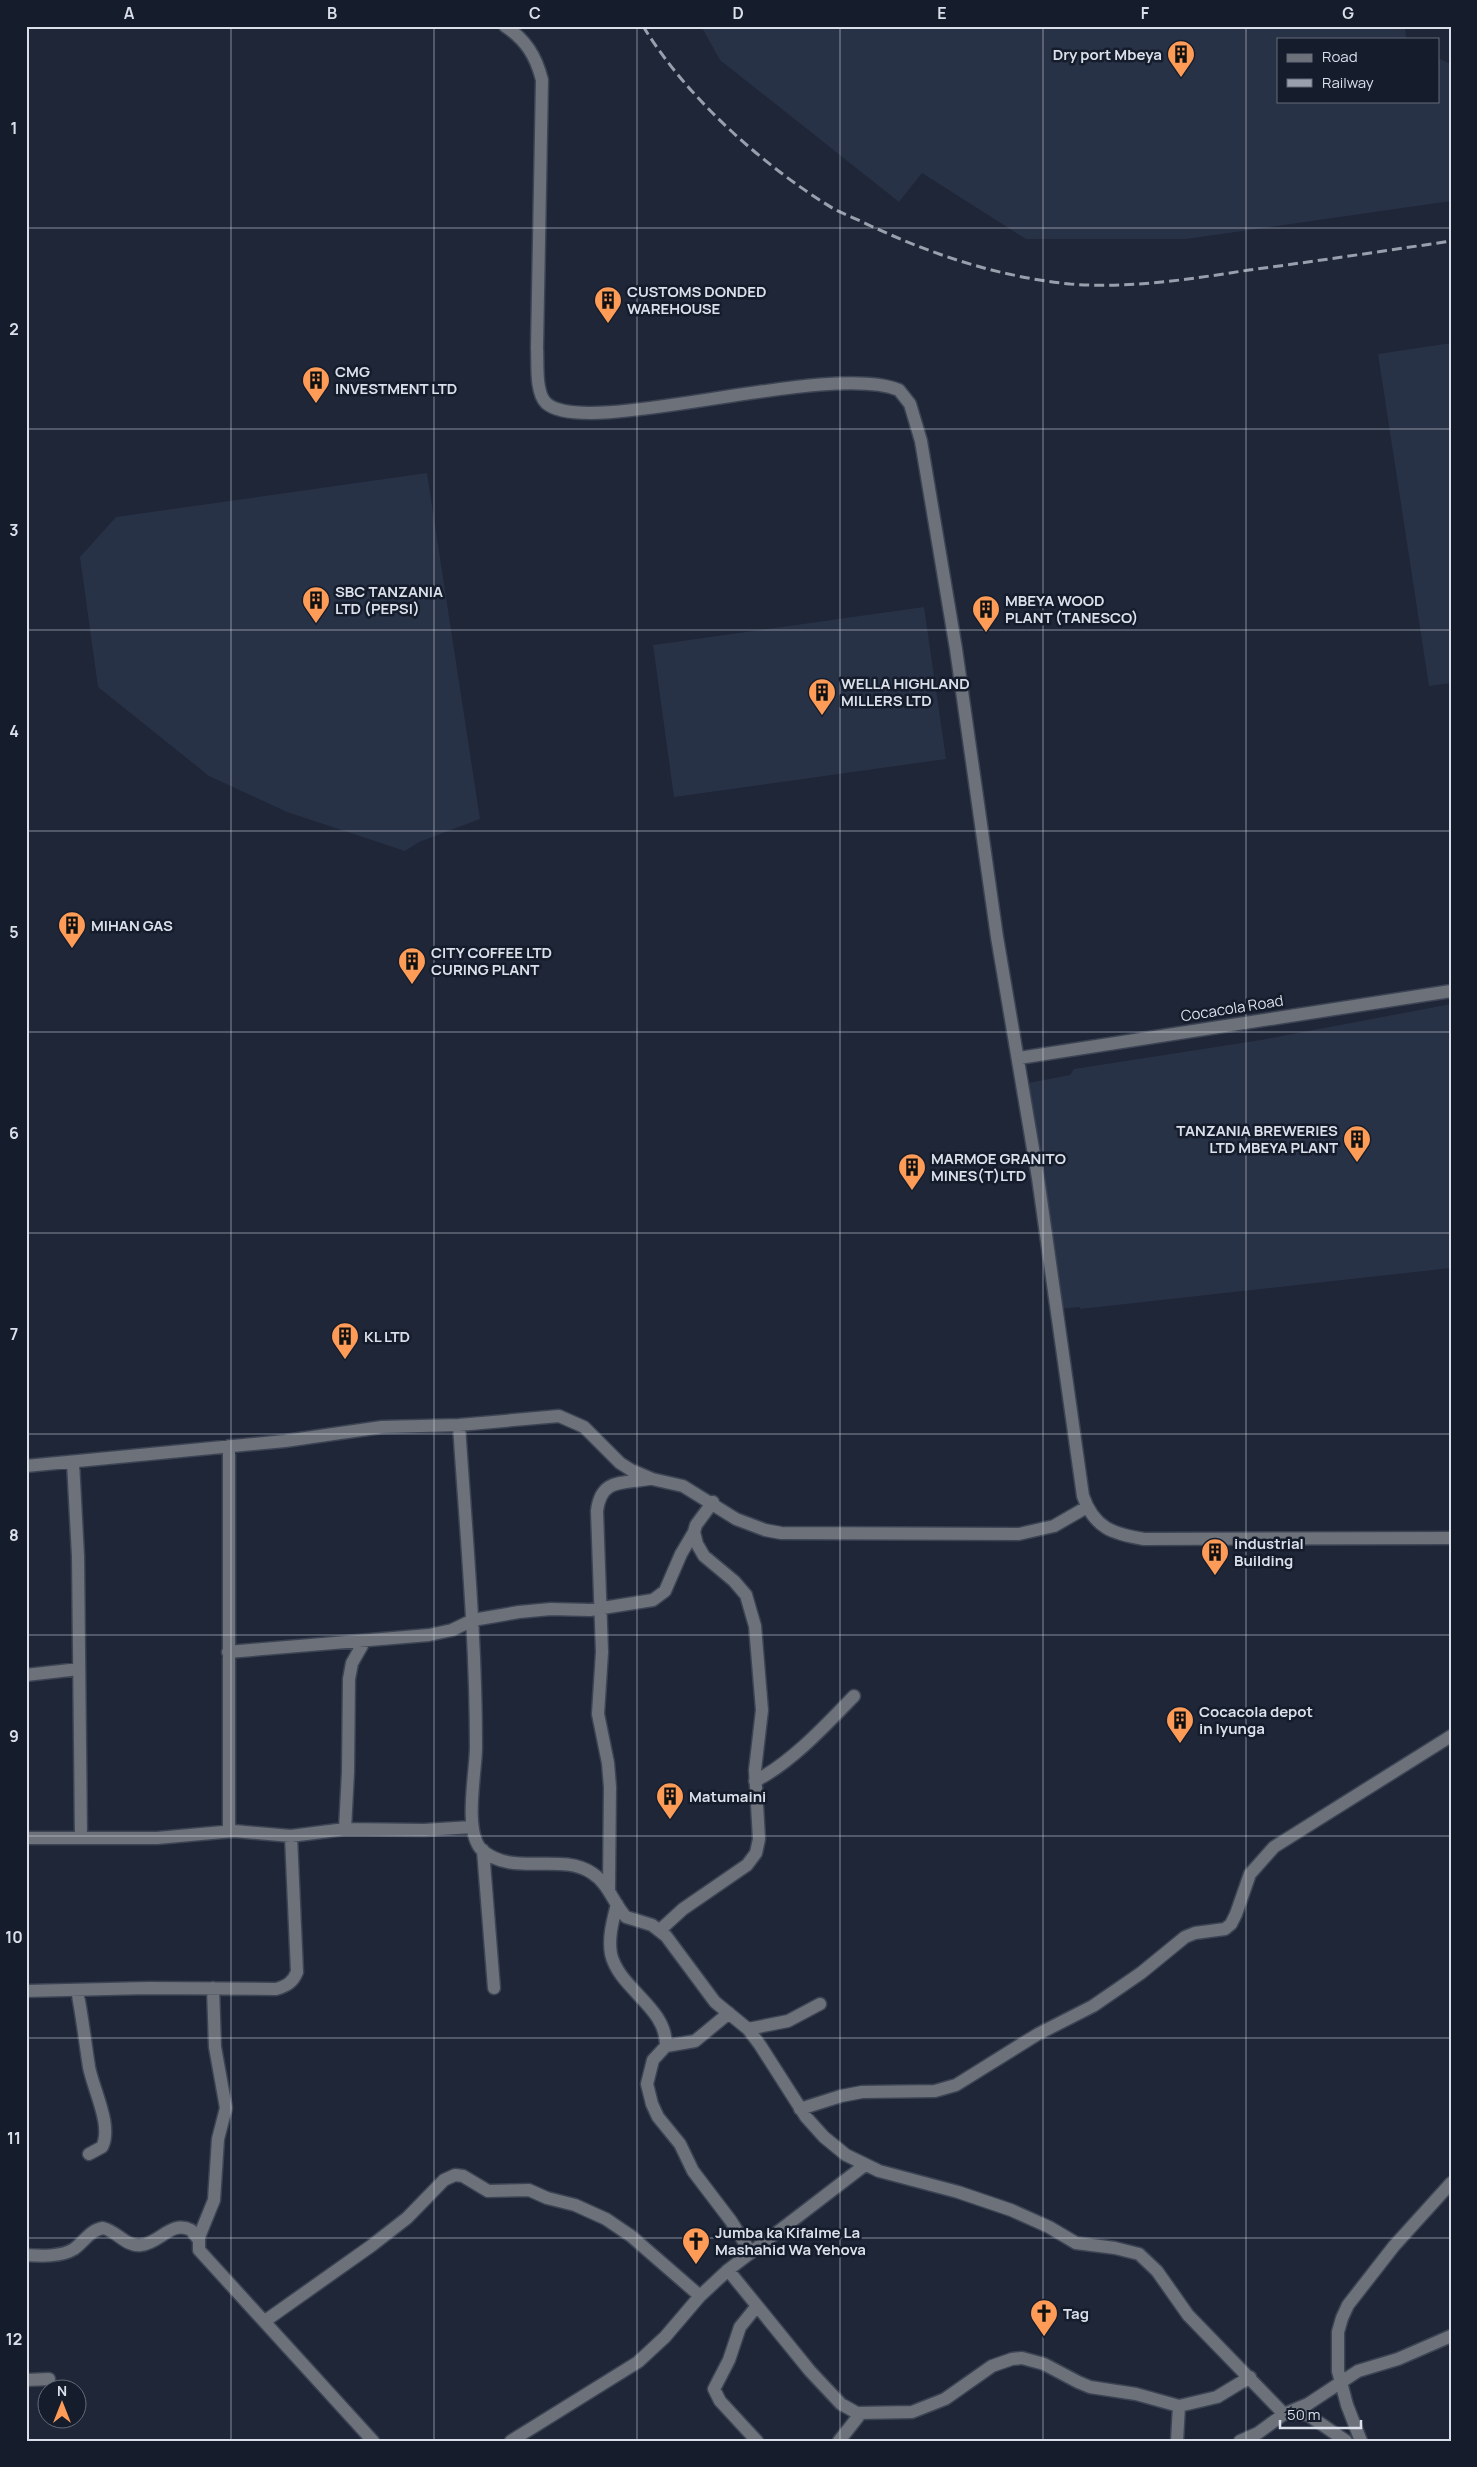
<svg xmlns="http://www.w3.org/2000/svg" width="1477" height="2467" font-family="Manrope,sans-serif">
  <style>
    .built { fill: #283247 }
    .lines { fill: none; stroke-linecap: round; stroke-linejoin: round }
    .minor-casing { stroke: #3c4454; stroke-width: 15 }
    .minor { stroke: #6c717a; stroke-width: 12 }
    .rail { stroke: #999fac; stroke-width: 3; stroke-dasharray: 10 5; stroke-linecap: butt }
    .grid { fill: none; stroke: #dadfea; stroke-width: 1; stroke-opacity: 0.55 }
    .labels { text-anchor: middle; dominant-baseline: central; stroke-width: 5; stroke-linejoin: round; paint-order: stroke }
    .poi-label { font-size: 15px; font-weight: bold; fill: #dadfea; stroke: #151d2c; text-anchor: start }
    .street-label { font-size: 15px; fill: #dadfea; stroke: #151d2c }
    .neatline { fill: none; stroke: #dadfea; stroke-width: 2 }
    .grid-label { font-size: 16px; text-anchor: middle; font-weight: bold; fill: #dadfea }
  </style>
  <rect width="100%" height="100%" fill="#1e2637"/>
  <path class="built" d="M701,26H1405L1406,39H1278V101H1438V58L1451,64V201L1186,239H1026L922,173L899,202L720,60Z
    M1451,343V683L1429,686L1378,354Z
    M427,473L480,819L419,842L405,851L287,812L209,776L98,687L80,557L116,517Z
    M924,607L946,759L674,797L653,645Z
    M1451,1004V1268L1080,1309V1307L1057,1309L1023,1084L1070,1075L1074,1069L1261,1040Z"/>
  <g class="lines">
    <g class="minor-casing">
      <path id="minor" d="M505,26C526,40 536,56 542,80L537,348C538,363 535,392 546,403C586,440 828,360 899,390L910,404L921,441L956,649L997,937L1038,1178L1083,1496C1094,1528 1113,1534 1144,1539L1451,1538
        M1019,1058L1451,991
        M459,1425C466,1532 476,1639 476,1747C476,1772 463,1832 482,1850C512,1877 561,1852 592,1873C609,1884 613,1903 626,1917L652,1925L666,1936L715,2002L748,2029L760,2045L806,2117L824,2137L846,2155L879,2171L958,2192L1011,2210L1049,2227L1076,2243L1115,2248L1139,2254L1157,2271L1188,2315L1284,2414
        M229,1446V1831
        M73,1462L78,1556L81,1837
        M26,1466L285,1441L382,1427L459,1425L559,1416L584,1427L620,1463L631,1470L652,1479L683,1486L736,1519L765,1530L781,1533L1019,1534L1054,1526L1087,1507
        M228,1652L429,1635L452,1630L473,1620L519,1612L551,1609L590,1610L653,1600L665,1591L681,1554L694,1532
        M26,1675L79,1669
        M755,1781C791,1763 826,1725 854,1696
        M345,1829L348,1772L349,1679L352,1663L364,1642
        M26,1838H157L234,1831L291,1836L345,1829L424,1830L472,1827
        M483,1850L494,1988
        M609,1889L610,1787L608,1763L598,1714L602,1652L597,1511C601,1478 622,1484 649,1479
        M617,1904C613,1920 608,1937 611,1954C619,1989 667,2007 666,2046
        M660,1930L683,1909L747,1865L756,1853L759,1839L755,1770L762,1710L755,1626L746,1595L734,1581L704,1556L697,1544L694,1532L696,1525L713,1502
        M213,1988L215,2047L226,2108L218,2139L214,2200L199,2237V2250L373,2441
        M77,1990C82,2015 85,2041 89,2067C93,2089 113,2126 102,2147L89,2154
        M26,1991L148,1988L276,1989C287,1986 293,1982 297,1972L291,1836
        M729,2013L695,2041L666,2046L653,2060L647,2084L652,2104L658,2117L680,2144L693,2171L731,2221L751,2253
        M748,2029L788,2021L820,2004
        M800,2109L841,2096L862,2092L935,2091L956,2085L1038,2034L1093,2006L1141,1973L1185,1937L1195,1933L1225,1929L1231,1924L1236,1914L1250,1874L1274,1847L1451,1736
        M26,2255C41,2256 61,2257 74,2249C84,2242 90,2230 103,2228C117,2231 126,2247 141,2245C160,2243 171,2220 191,2230L199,2240
        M728,2270L810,2371L841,2404L857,2413L912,2412L945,2399L992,2366L1012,2359L1022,2358L1044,2364L1078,2382L1090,2387L1136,2394L1179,2406L1217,2397L1250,2377
        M265,2321L371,2246L407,2218L444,2180L455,2175L463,2176L488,2191L529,2190L547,2198L575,2205L606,2219L631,2236L700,2296
        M26,2380L49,2379
        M1289,2412L1308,2415L1346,2441
        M511,2441L638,2362L665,2337L700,2296L728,2270L865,2165
        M757,2441L720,2401L714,2389L729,2360L740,2327L757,2306
        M839,2441L861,2413
        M1177,2441L1179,2406
        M1240,2441L1258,2433L1284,2414L1308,2404L1358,2371L1398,2359L1451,2336
        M1361,2441L1347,2405L1338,2371V2332L1342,2318L1348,2305L1394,2246L1451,2183"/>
    </g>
    <use href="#minor" class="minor"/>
    <path class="rail" d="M643,26C686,97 763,166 834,209C846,215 859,220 871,226C933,255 1000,277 1070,284C1129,289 1191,279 1249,270C1317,261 1384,251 1451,241"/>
  </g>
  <path class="grid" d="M231,26V2441M434,26V2441M637,26V2441M840,26V2441M1043,26V2441M1246,26V2441M26,228H1451M26,429H1451M26,630H1451M26,831H1451M26,1032H1451M26,1233H1451M26,1434H1451M26,1635H1451M26,1836H1451M26,2038H1451M26,2238H1451"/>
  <defs>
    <g id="building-pin" transform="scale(1.4375)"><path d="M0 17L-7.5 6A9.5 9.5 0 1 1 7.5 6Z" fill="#fe9c57" stroke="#151d2c"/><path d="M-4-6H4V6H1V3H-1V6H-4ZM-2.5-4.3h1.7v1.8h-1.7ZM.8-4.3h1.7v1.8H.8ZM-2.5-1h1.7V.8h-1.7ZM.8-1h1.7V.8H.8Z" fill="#111"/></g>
    <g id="church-pin" transform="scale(1.4375)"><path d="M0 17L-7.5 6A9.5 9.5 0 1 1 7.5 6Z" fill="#fe9c57" stroke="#151d2c"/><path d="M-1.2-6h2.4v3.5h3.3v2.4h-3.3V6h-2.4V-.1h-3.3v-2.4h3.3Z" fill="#111"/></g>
  </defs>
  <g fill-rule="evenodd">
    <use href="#building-pin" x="1181" y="54"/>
    <use href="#building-pin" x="608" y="300"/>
    <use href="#building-pin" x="316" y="380"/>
    <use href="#building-pin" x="316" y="600"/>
    <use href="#building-pin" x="986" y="609"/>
    <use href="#building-pin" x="822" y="692"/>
    <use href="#building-pin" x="72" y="925"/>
    <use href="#building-pin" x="412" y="961"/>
    <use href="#building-pin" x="1357" y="1139"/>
    <use href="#building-pin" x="912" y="1167"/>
    <use href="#building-pin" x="345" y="1336"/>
    <use href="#building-pin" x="1215" y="1552"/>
    <use href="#building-pin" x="1180" y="1720"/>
    <use href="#building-pin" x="670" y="1796"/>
    <use href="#church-pin" x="696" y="2241"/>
    <use href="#church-pin" x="1044" y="2313"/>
  </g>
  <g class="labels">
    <g class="poi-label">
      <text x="1162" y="54" text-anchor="end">Dry port Mbeya</text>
      <text x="627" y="291">CUSTOMS DONDED<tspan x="627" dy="17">WAREHOUSE</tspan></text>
      <text x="335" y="371">CMG<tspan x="335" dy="17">INVESTMENT LTD</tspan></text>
      <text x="335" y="591">SBC TANZANIA<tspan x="335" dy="17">LTD (PEPSI)</tspan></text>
      <text x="1005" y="600">MBEYA WOOD<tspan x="1005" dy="17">PLANT (TANESCO)</tspan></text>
      <text x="841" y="683">WELLA HIGHLAND<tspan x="841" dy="17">MILLERS LTD</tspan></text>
      <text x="91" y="925">MIHAN GAS</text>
      <text x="431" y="952">CITY COFFEE LTD<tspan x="431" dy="17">CURING PLANT</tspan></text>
      <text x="1338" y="1130" text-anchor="end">TANZANIA BREWERIES<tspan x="1338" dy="17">LTD MBEYA PLANT</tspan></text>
      <text x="931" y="1158">MARMOE GRANITO<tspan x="931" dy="17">MINES(T)LTD</tspan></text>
      <text x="364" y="1336">KL LTD</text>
      <text x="1234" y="1543">industrial<tspan x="1234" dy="17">Building</tspan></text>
      <text x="1199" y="1711">Cocacola depot<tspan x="1199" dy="17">in Iyunga</tspan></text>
      <text x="689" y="1796">Matumaini</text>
      <text x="715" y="2232">Jumba ka Kifalme La<tspan x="715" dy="17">Mashahid Wa Yehova</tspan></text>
      <text x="1063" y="2313">Tag</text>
    </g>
    <g class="street-label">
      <text transform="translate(1232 1008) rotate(-9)">Cocacola Road</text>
    </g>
  </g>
  <rect width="1477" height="2467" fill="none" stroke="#151d2c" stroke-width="55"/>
  <rect x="1277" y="38" width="162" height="65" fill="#151d2c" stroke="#646b78"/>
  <rect x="1287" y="54" width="25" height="8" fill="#6c717a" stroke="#646b78"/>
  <text x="1322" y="62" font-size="15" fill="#dadfea">Road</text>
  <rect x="1287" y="79" width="25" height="8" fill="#999fac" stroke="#646b78"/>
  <text x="1322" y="88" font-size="15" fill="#dadfea">Railway</text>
  <g transform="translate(62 2404)"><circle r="24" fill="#151d2c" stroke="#646b78"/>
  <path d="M0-4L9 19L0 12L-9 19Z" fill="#fe9c57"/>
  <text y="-8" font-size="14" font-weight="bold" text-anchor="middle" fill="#dadfea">N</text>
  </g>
  <path d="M1280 2420v8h81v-8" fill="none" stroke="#dadfea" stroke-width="2.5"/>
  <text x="1287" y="2420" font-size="15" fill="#dadfea" stroke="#151d2c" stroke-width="4" paint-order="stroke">50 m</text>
  <rect x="28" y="28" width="1422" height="2412" class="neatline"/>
  <g class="grid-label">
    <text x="129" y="19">A</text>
    <text x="332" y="19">B</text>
    <text x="535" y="19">C</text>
    <text x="738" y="19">D</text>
    <text x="942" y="19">E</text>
    <text x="1145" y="19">F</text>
    <text x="1348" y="19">G</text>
    <text x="14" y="134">1</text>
    <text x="14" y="335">2</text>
    <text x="14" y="536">3</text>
    <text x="14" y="737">4</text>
    <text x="14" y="938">5</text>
    <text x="14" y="1139">6</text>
    <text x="14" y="1340">7</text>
    <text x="14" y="1541">8</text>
    <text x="14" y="1742">9</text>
    <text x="14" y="1943">10</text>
    <text x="14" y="2144">11</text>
    <text x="14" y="2345">12</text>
  </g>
</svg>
